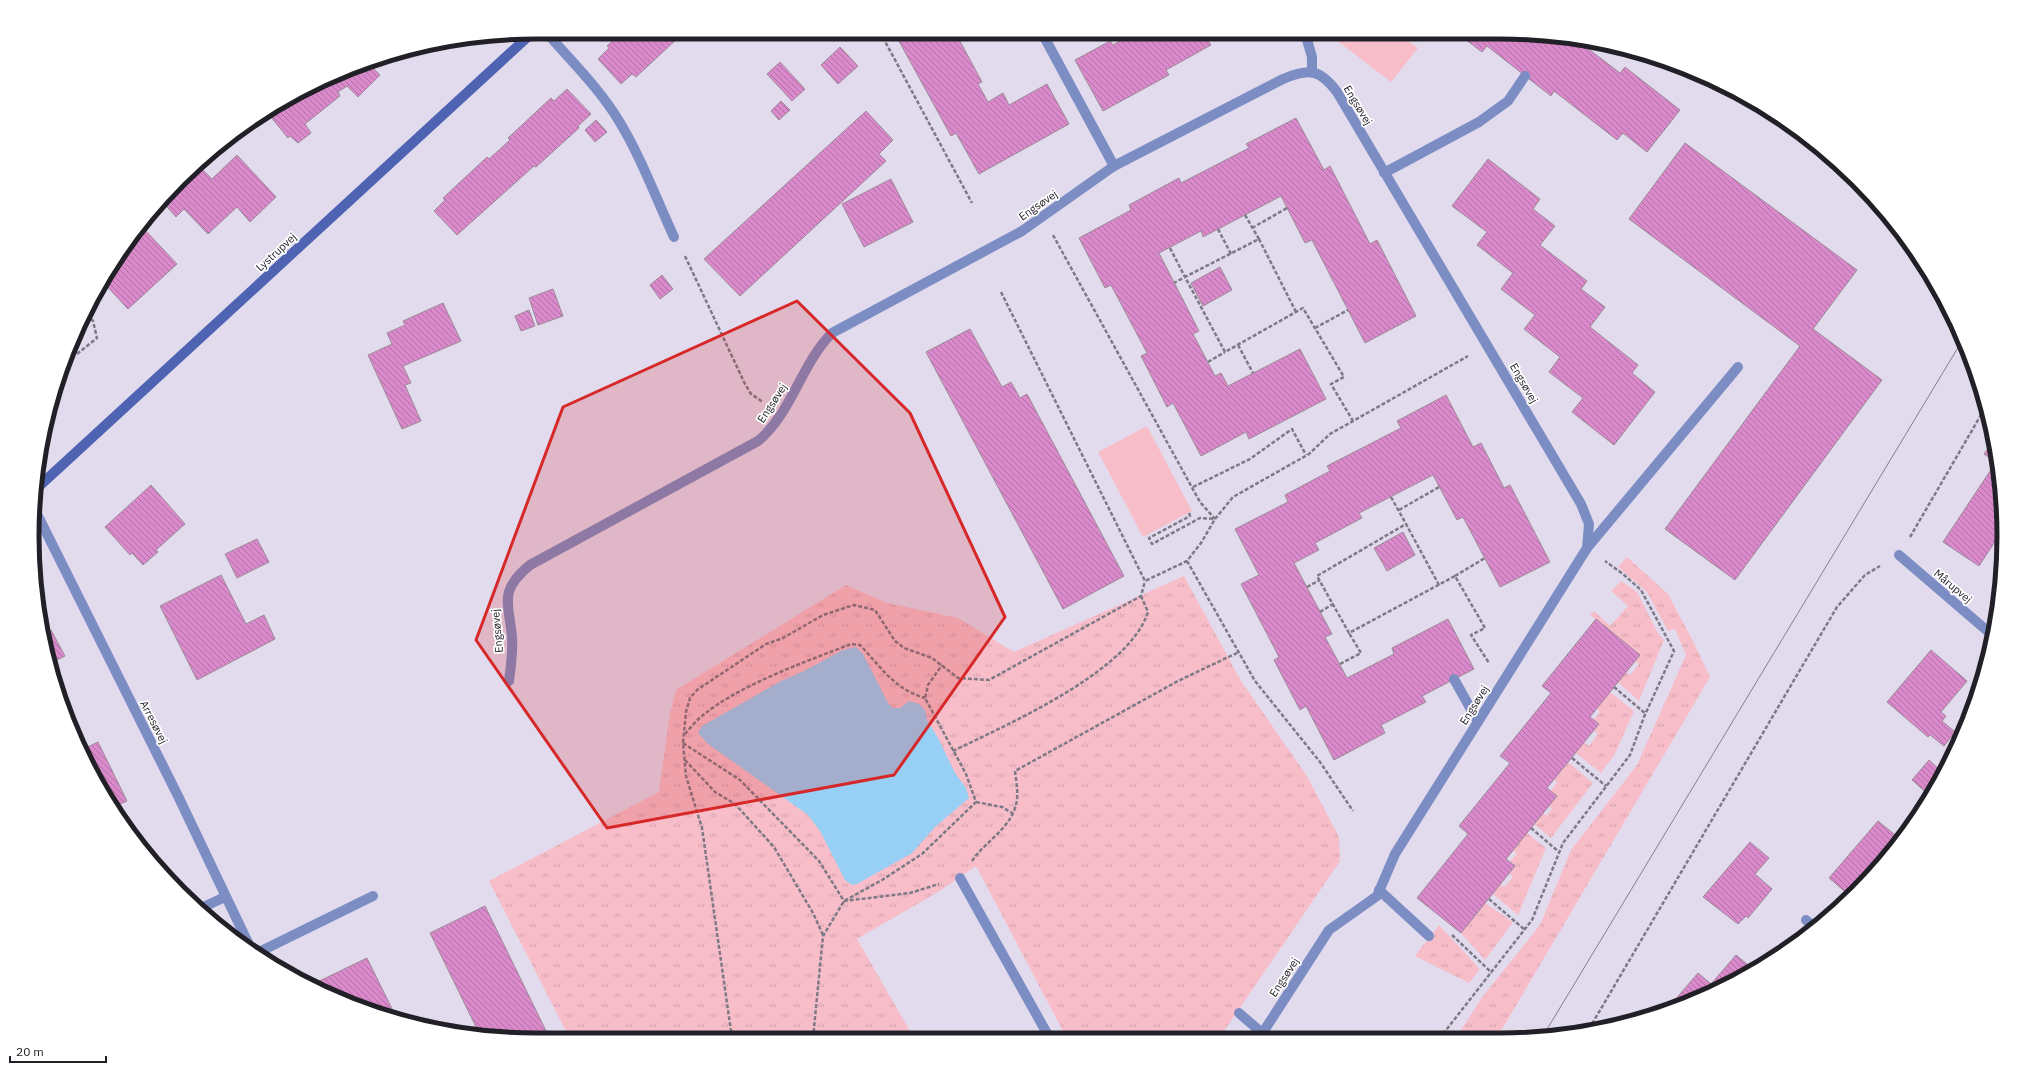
<svg xmlns="http://www.w3.org/2000/svg" width="2036" height="1072" font-family="'IBM Plex Sans',sans-serif">
  <style>
    .grass { fill: url(#grass-tufts) }
    .pitch { fill: #f7beca }
    .water { fill: #98cff4 }
    .building { fill: url(#building-back-hatch); stroke: #9c8b98 }
    .lines { fill: none; stroke-linecap: round; stroke-linejoin: round }
    .path { stroke: #7d7985; stroke-width: 2.5; stroke-dasharray: 4 2; stroke-linecap: butt }
    .lane { stroke: #7c8dc4; stroke-width: 10 }
    .street { stroke: #7c8dc4; stroke-width: 10 }
    .secondary { stroke: #4f63b3; stroke-width: 10 }
    .tram { stroke: #827e8b; stroke-width: 1 }
    .marked { fill: #d62828; fill-opacity: 0.2; stroke: #d62828; stroke-width: 3; stroke-linejoin: round }
    .labels { text-anchor: middle; dominant-baseline: central; stroke-width: 3.5; stroke-linejoin: round; paint-order: stroke }
    .street-label { font-size: 11px; fill: #222027; stroke: #fff }
    .rim { fill: none; stroke: #222027; stroke-width: 5 }
  </style>
  <defs>
    <pattern id="grass-tufts" width="24" height="20" patternUnits="userSpaceOnUse"><rect width="24" height="20" fill="#f7beca"/><path d="M3 7l-1-3M5 7V3M7 7l1-3M15 17l-1-3M17 17v-4M19 17l1-3" fill="none" stroke="#d3a3ae"/></pattern>
    <pattern id="building-back-hatch" width="6" height="6" patternUnits="userSpaceOnUse"><rect width="6" height="6" fill="#da8acb"/><path d="M-1 5l2 2M0 0l6 6M5-1l2 2" fill="none" stroke="#b070a5"/></pattern>
  </defs>
  <rect width="100%" height="100%" fill="#e2dbee"/>
  <path class="grass" d="M1627,557L1668,594L1692,639L1710,677L1498,1036H1457L1483,996L1540,925L1571,850L1637,765L1686,655L1675,629L1668,631L1647,592L1618,567Z
    M1184,576L1241,681L1307,776L1339,837L1340,861L1220,1037H1066L976,866L938,892L857,939L914,1038L570,1039L489,881L659,792L670,714L676,690L846,585L887,603L958,618L1014,652Z
    M1621,581L1637,592L1658,633L1664,640L1639,701L1618,682L1626,672L1630,675L1639,664L1635,661L1640,655L1590,615L1594,611L1610,626L1628,606L1611,591Z
    M1610,692L1634,711L1615,754L1601,773L1576,753L1584,742L1589,746L1598,734L1594,731L1599,724L1593,720L1600,712L1597,709Z
    M1568,762L1593,783L1551,838L1534,824L1543,813L1546,816L1552,809L1549,806L1557,796L1551,791L1557,782L1554,780Z
    M1527,833L1546,848L1518,915L1493,894L1501,884L1504,887L1513,877L1509,873L1515,866L1509,862L1517,854L1513,851Z
    M1485,903L1513,922L1485,960L1461,933Z
    M1439,925L1480,969L1469,983L1415,956Z"/>
  <path class="pitch" d="M1327,33H1398L1418,48L1391,82Z
    M1147,426L1192,511L1143,537L1098,452Z"/>
  <path class="water" d="M856,647L863,654L888,703L893,708H900L909,701L919,704L925,710L927,720L938,738L955,773L966,788L969,798L935,827L912,853L857,884L852,885L845,880L820,831L808,815L708,744L698,733L702,726L781,681L804,671L843,650Z"/>
  <path class="building" d="M622,32H679L676,35L679,37L636,77L632,74L621,84L598,59L609,48L607,46Z
    M894,32H955L982,82L978,84L988,102L1003,93L1009,105L1047,84L1069,124L979,174L956,133L951,136Z
    M1131,33H1203L1211,45L1166,70L1169,75L1103,111L1075,60L1110,41L1113,45L1132,34Z
    M1457,33H1533L1578,41L1620,73L1625,67L1680,110L1647,152L1623,133L1617,140L1554,91L1551,96L1487,46L1482,52Z
    M840,47L858,66L838,84L821,65Z
    M367,62L380,75L358,97L347,86L338,92L340,96L305,124L311,133L298,143L290,136L288,138L266,111L284,99L295,95L297,97L305,90Z
    M780,62L805,89L792,101L767,74Z
    M567,89L591,114L578,126L579,128L536,167L534,166L457,235L434,211L445,200L443,198L487,157L489,159L510,140L508,138L551,98L554,101Z
    M781,101L790,110L779,120L771,111Z
    M866,111L893,140L879,154L886,161L740,296L704,259Z
    M1296,118L1324,170L1330,166L1370,244L1377,240L1416,316L1365,343L1312,240L1305,243L1281,196L1203,237L1201,231L1159,253L1199,331L1193,334L1215,376L1221,373L1228,386L1300,349L1326,399L1249,439L1246,432L1201,456L1173,403L1167,407L1141,356L1147,353L1111,285L1105,288L1079,238L1131,210L1129,205L1179,178L1181,183L1249,148L1246,144Z
    M596,120L607,132L595,142L585,130Z
    M1685,143L1857,270L1813,329L1882,380L1735,580L1665,529L1800,346L1629,219Z
    M237,155L276,197L250,222L237,207L208,234L184,209L176,217L161,200L198,165L212,179Z
    M1488,159L1540,199L1533,209L1555,226L1540,245L1587,281L1581,289L1605,307L1590,327L1638,365L1632,373L1655,392L1614,445L1572,412L1583,398L1549,372L1560,357L1524,329L1535,315L1501,289L1513,273L1477,245L1487,232L1452,206Z
    M891,179L913,222L864,247L842,204Z
    M145,230L177,264L128,309L103,282L117,256Z
    M1220,267L1232,290L1203,306L1191,283Z
    M662,275L673,289L660,299L650,285Z
    M553,289L563,316L538,325L529,298Z
    M443,303L461,341L403,366L411,383L405,385L421,421L402,429L368,355L392,344L387,333L405,325L403,321Z
    M529,310L535,326L521,331L515,316Z
    M970,329L1002,387L1011,382L1020,398L1027,394L1124,576L1063,609L926,352Z
    M1446,395L1473,447L1481,443L1504,488L1510,485L1550,562L1500,587L1463,517L1457,520L1433,475L1359,513L1362,518L1315,543L1319,550L1294,563L1332,634L1325,637L1347,678L1394,654L1392,648L1448,619L1474,669L1422,696L1426,702L1381,725L1385,733L1334,760L1306,706L1300,710L1274,660L1279,657L1241,584L1259,575L1235,529L1288,502L1285,495L1330,471L1327,466L1401,428L1397,421Z
    M1993,441L2000,470L2002,531L1979,566L1943,542L1996,462L1984,454Z
    M151,485L185,524L156,550L158,552L143,565L132,553L130,555L105,527Z
    M1403,532L1415,555L1387,571L1374,548Z
    M257,539L269,562L237,578L225,554Z
    M221,575L246,624L264,615L275,639L197,680L160,606Z
    M1596,619L1640,655L1590,717L1599,724L1547,788L1557,796L1506,859L1515,866L1461,933L1417,898L1468,834L1459,826L1510,763L1500,756L1551,693L1542,686Z
    M51,630L65,656L49,664L44,633Z
    M1931,650L1967,681L1941,712L1946,716L1942,721L1955,732L1944,746L1930,735L1928,737L1887,702Z
    M98,742L127,801L112,808L81,750Z
    M1929,760L1942,772L1948,764L1928,794L1912,780Z
    M1878,821L1899,838L1879,868L1849,895L1829,878Z
    M1750,842L1769,858L1755,874L1772,889L1748,918L1746,916L1738,924L1703,897Z
    M485,906L550,1039H503L480,1035L430,933Z
    M1736,955L1753,969L1693,1002L1668,1008L1698,973L1711,984Z
    M367,958L397,1019L309,986Z"/>
  <g class="lines">
    <path class="path" d="M880,32L972,203
      M1245,215L1259,239
      M1252,228L1287,208
      M1218,229L1231,254
      M1053,235L1200,502L1215,519
      M1170,248L1185,277L1174,283
      M685,256L745,384L751,394L763,402
      M1001,292L1145,581L1187,561L1201,543L1215,519L1233,497L1309,454L1330,434L1468,356
      M1296,312L1259,239L1185,277L1225,352L1303,308L1344,377L1331,384L1353,421
      M1315,328L1348,310
      M1238,345L1253,373
      M77,354L97,338L93,321L86,314
      M1208,362L1225,352
      M1193,487L1250,459L1292,429L1306,455
      M1391,497L1406,524
      M1399,510L1439,487
      M1189,513L1190,516L1149,538L1152,544L1200,518L1215,519
      M1910,537L1985,408
      M1187,561L1255,681L1320,762L1353,811
      M1455,576L1485,558
      M1439,585L1406,524L1317,576L1349,633L1455,576L1485,628L1471,635L1489,663
      M1307,587L1320,580
      M1320,612L1333,604
      M1340,664L1361,653L1349,633
      M1614,687L1646,714
      M685,734C690,728 696,721 702,716C739,685 805,662 851,644L860,645C881,667 894,689 925,698
      M683,743L740,780L819,861L844,901L910,893L939,884
      M953,751C1008,724 1129,672 1148,612L1141,596
      M1572,758L1606,786
      M685,760L715,792L735,804L774,847L813,913L823,935
      M976,802L1002,807L1012,813
      M1531,828L1559,852
      M972,861C986,840 1014,827 1017,799C1018,790 1016,780 1015,771L1178,681L1239,652
      M1489,899L1525,930
      M1452,935L1492,973
      M1589,1029L1837,607L1865,575L1880,566
      M1443,1034L1532,920L1563,843L1630,755L1644,717L1674,651L1641,590L1623,574L1605,561
      M732,1038L702,828L686,776L683,743L686,712L690,698L697,690L766,644L783,638L823,615L854,605L875,610L895,641L904,648L932,658L958,678L989,680L1141,596L1145,581
      M813,1038L823,936L844,901L882,880L922,854L976,802L966,774L925,698L928,685L942,665"/>
    <path class="lane" d="M546,32C571,61 600,89 619,121C641,157 656,198 674,237
      M1042,33L1114,166
      M1305,33L1312,57V72
      M1384,173L1479,122L1508,101L1525,76
      M1587,548L1738,367
      M1454,679L1478,722
      M960,878L1049,1037
      M1379,890L1429,936
      M1239,1013L1262,1033"/>
    <path class="street" d="M33,506L178,796L251,949
      M1899,555L1992,635
      M509,681C511,666 513,652 512,637C509,603 498,591 530,565L758,441C792,413 801,364 832,333L1022,231L1114,166L1283,79C1309,68 1320,69 1337,92L1581,504L1589,524L1587,548L1395,854L1377,896L1329,930L1260,1037
      M199,909L225,897
      M1806,920L1813,926
      M257,953L373,896"/>
    <path class="secondary" d="M35,490L533,32"/>
    <path class="tram" d="M1543,1036L1962,341"/>
  </g>
  <path class="marked" d="M797,301L910,413L1005,617L894,775L607,828L476,640L563,407Z"/>
  <g class="labels">
    <g class="street-label">
      <text transform="translate(1358 105) rotate(59)">Engsøvej</text>
      <text transform="translate(1038 205) rotate(-35)">Engsøvej</text>
      <text transform="translate(276 252) rotate(-43)">Lystrupvej</text>
      <text transform="translate(1524 383) rotate(60)">Engsøvej</text>
      <text transform="translate(772 403) rotate(-57)">Engsøvej</text>
      <text transform="translate(1953 586) rotate(40)">Mårupvej</text>
      <text transform="translate(497 631) rotate(-95)">Engsøvej</text>
      <text transform="translate(1474 705) rotate(-58)">Engsøvej</text>
      <text transform="translate(154 722) rotate(63)">Arresøvej</text>
      <text transform="translate(1284 977) rotate(-57)">Engsøvej</text>
    </g>
  </g>
  <path d="M0 0H2036V1072H0ZM536 39H1500A497 497 0 0 1 1997 536V536A497 497 0 0 1 1500 1033H536A497 497 0 0 1 39 536V536A497 497 0 0 1 536 39Z" fill="#fff" fill-rule="evenodd"/>
  <path class="rim" d="M536 39H1500A497 497 0 0 1 1997 536V536A497 497 0 0 1 1500 1033H536A497 497 0 0 1 39 536V536A497 497 0 0 1 536 39Z"/>
  <path d="M10 1056v6h96v-6" fill="none" stroke="#222027" stroke-width="2"/>
  <text x="16" y="1056" font-size="12" fill="#222027" stroke="#ffffff" stroke-width="3" paint-order="stroke">20 m</text>
</svg>
